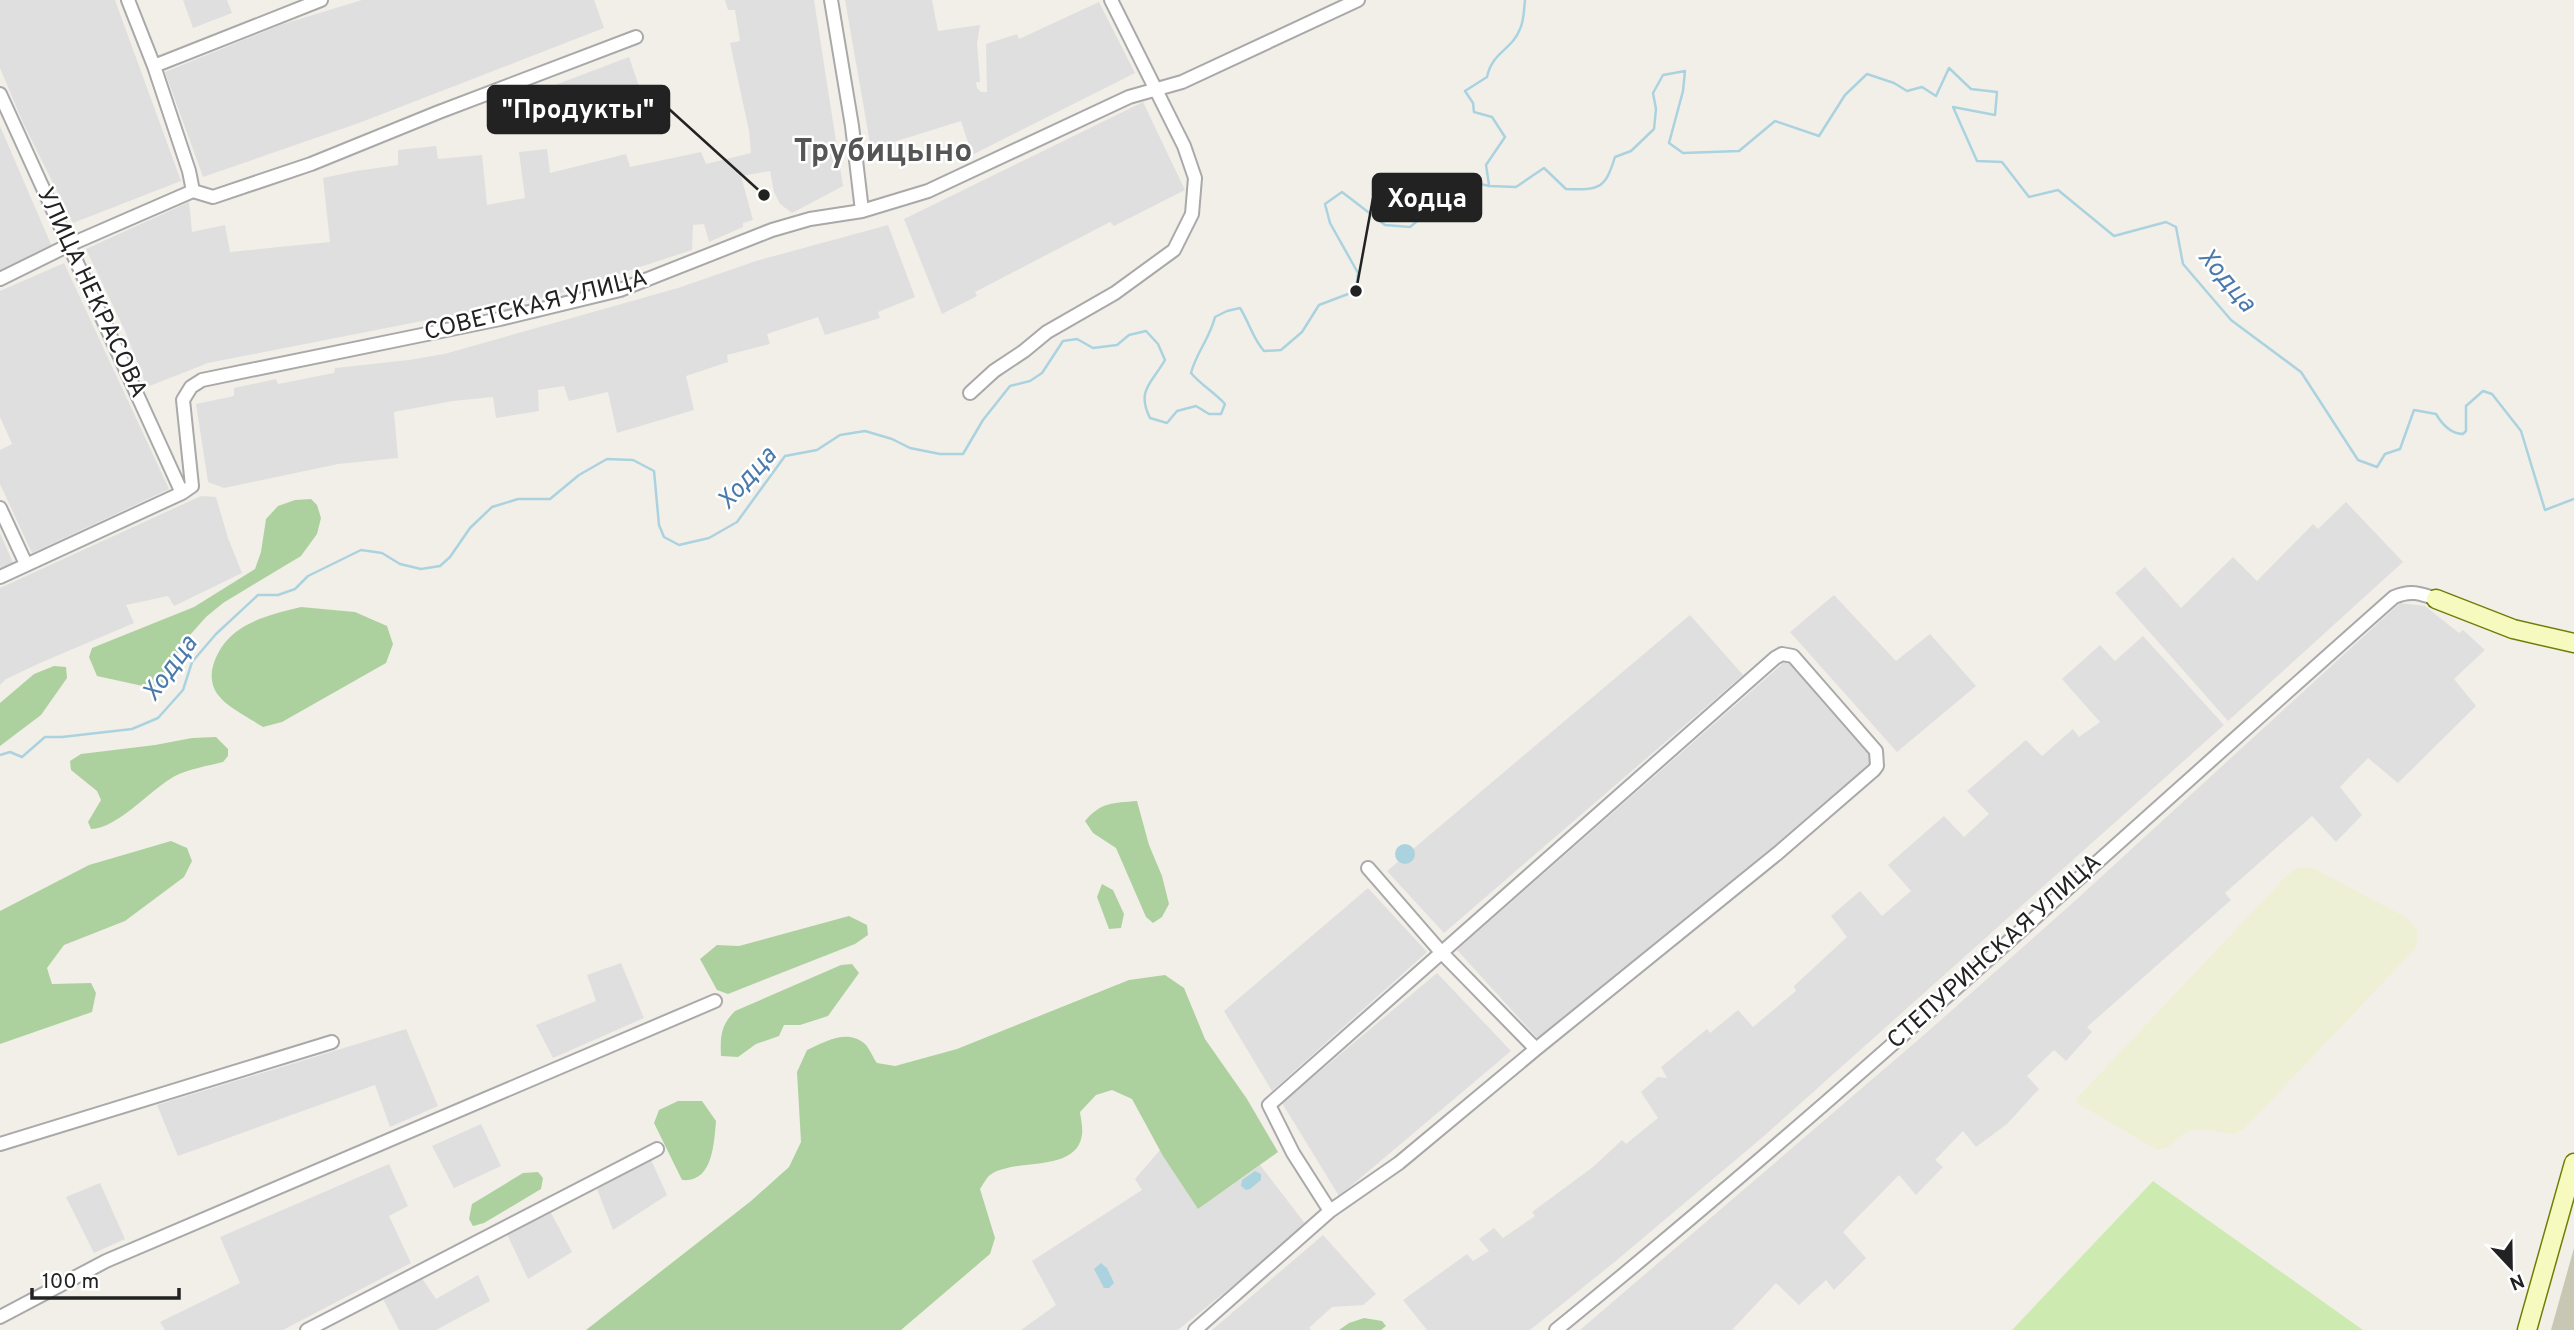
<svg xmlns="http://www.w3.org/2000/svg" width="2574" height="1330" font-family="Overpass,sans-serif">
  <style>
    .residential { fill: #e0dfdf }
    .construction { fill: #c7c7b4 }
    .farmland { fill: #eef0d5 }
    .grass { fill: #cdebb0 }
    .forest { fill: #add19e }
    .water { fill: #aad3df }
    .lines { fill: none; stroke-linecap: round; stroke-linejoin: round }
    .stream { stroke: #aad3df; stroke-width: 2.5 }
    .street-casing { stroke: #a9a9a9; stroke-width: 16 }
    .secondary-casing { stroke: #707d05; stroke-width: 21 }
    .street { stroke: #fff; stroke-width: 12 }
    .secondary { stroke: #f7fabf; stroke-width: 18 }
    .labels { text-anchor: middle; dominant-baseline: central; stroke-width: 5; stroke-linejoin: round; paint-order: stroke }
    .street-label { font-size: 24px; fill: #222; stroke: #fff }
    .water-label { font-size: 26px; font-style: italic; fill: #4a7aab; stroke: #fff }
    .district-label { font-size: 32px; font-weight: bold; fill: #555; stroke: #fff }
    .leader { fill: none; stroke: #222; stroke-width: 2.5 }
    .callout-dot { fill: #222; stroke: #fff; stroke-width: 2.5 }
    .callout { fill: #222; stroke: #222; stroke-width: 2.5 }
    .callout-label { font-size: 26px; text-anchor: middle; font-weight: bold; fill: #fff }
  </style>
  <rect width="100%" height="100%" fill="#f2efe9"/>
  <path class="residential" d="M0,0H115L181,181L73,223L23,123L0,68Z
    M183,0H227L232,13L193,28Z
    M362,0H594L604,28L359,123L203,177L165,72L280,25Z
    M725,0H814L843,186L792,213L780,204L774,192L770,171L741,176L753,220L743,223V227L709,242L704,224L693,225L692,250L554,295L208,363L147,387L125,331L86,249L189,202L192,232L225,225L230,252L330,242L323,178L356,171L398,165V150L436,146L438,159L482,155L487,205L525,198L519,152L547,149L550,173L626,154L630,167L701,152L706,164L751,153L749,131L730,43L740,41L735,10H728Z
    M845,0H932L938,31L980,25L977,44L980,82H976L977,88L981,92H987L986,44L1017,34L1019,39L1099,2L1135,73L972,155L961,121L871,149Z
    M629,57L642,95L567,126L555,85Z
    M1143,102L1185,190L1114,226L1110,222L975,292L977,296L942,314L904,219Z
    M0,126L53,249L0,272Z
    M888,225L915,297L878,312L880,318L825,335L818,317L767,334L770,344L727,355L728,362L686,376L694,410L617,433L608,392L569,401L564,386L538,390L539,411L496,418L493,397L453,401L394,412L398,458L338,464L224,488L208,482L196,404L234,396V388L276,379L278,384L334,373L335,368L409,360L444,354L678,288L756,261Z
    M64,263L169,489L32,553L0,484V450L12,444L0,417V291Z
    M201,496L216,497L228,538L242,573L174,606L168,596L126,605L134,623L40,663L6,679L0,685V588Z
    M2346,502L2403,562L2228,721L2115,593L2145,567L2181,608L2233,557L2257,581L2313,524L2318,529Z
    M0,533L13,563L0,569Z
    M1834,595L1896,661L1930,634L1976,686L1897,752L1790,632Z
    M2400,603L2425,606L2459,633L2463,630L2485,650L2454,679L2476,706L2398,783L2368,758L2340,787L2362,815L2336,842L2312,816L2225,893L2231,900L2087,1027L2092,1032L2066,1061L2054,1050L2027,1076L2039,1089L2007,1124L1976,1147L1963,1131L1935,1160L1943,1167L1916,1195L1899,1175L1843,1232L1866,1258L1834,1290L1826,1280L1799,1305L1776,1283L1732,1330H1580L1925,1034L2077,899Z
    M1690,615L1743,675L1444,933L1387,871Z
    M2143,636L2224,725L1764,1136L1617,1260L1530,1330H1427L1403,1300L1467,1254L1473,1261L1489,1251L1479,1239L1494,1228L1503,1238L1535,1216L1532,1212L1593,1167L1622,1140L1626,1144L1658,1118L1641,1092L1658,1077L1667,1078L1661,1067L1707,1029L1710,1033L1738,1010L1753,1027L1796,991L1794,986L1847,937L1831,916L1860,891L1882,916L1911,891L1888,865L1944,816L1964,837L1989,814L1967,791L2026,740L2042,756L2073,729L2079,737L2100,722L2062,679L2100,645L2115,661Z
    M1789,658L1880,763L1539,1040L1457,950Z
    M1368,888L1427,952L1272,1091L1224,1011Z
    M621,963L644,1018L553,1058L536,1025L596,1001L587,975Z
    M1437,973L1511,1051L1339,1196L1282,1103Z
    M406,1029L438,1106L390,1127L375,1085L178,1156L157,1105Z
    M481,1124L501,1166L454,1188L432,1146Z
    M1160,1150L1198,1209L1260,1165L1307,1226L1178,1330H1021L1056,1305L1032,1261L1142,1190L1135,1179Z
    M651,1160L667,1195L613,1230L597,1189Z
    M389,1164L408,1206L389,1216L411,1263L283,1330H165L160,1322L240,1283L220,1237Z
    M100,1183L125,1239L94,1253L66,1197Z
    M551,1213L572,1252L528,1279L507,1234Z
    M1323,1235L1376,1294L1363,1305L1332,1307L1309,1328L1311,1330H1212Z
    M478,1275L490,1301L436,1330H399L382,1297L421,1277L436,1299Z"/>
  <path class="construction" d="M2574,1248V1330H2551Z"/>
  <path class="farmland" d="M2297,868H2313L2409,919L2418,931L2416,948L2243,1130L2233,1134L2208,1130L2187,1131L2167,1148L2157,1150L2077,1103V1098L2286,876Z"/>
  <path class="grass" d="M2153,1181L2363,1330H2012Z"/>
  <path class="forest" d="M311,499L317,505L321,518L317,534L301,556L223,603L206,617L182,644L167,681L152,688L97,676L89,657L92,648L194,607L255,569L261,552L266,519L278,506L295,500Z
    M301,607L355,612L387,626L393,644L386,663L282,722L263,727C251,719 227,707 219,696C212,688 210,676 213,666C225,625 264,616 301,607Z
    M54,666L66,667L67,678L41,715L0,746V703L34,674Z
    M216,737L228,749V756L223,762C207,766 189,769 175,776C151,789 117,829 91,829L88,822L101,800L97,791L71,770L70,761L81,754L155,745L192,738Z
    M1137,801L1149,845L1162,876L1169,904L1162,917L1153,923L1146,917L1116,848L1093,833L1085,821C1101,802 1113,803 1137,801Z
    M171,841L187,848L192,861L184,877L125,921L64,945L47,968L52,984L91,983L96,993L92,1012L0,1044V911L89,865Z
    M1102,884L1113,890L1124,914L1121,928L1109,929L1097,897Z
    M849,916L867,925L868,935L855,944L728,994L717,990L700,959L717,945L739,946Z
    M852,964L859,973L828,1016L800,1025H784L779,1036L756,1044L738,1057L721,1056C720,1036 721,1025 735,1011L841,965Z
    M1165,975L1184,988L1205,1039L1247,1099L1278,1152L1198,1209L1163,1156L1132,1099L1112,1090L1096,1095L1080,1112C1081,1119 1083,1128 1082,1135C1076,1174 1015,1157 990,1175C986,1178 983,1185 980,1189L995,1238L990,1254L901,1330H586L751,1201L789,1167L801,1142L797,1072L807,1050C824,1042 848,1028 865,1044C870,1049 873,1058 877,1063L895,1066L957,1049L1129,980Z
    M678,1101H702L716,1121C714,1143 713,1183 682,1180L654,1123L659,1110Z
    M538,1172L543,1178L541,1189L484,1223L473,1226L469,1219L472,1204L523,1173Z
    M1364,1318L1382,1321L1386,1326L1381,1330H1339L1349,1323Z"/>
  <path class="water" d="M1395 854a10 10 0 1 1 20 0a10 10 0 1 1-20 0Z
    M1255,1171L1261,1174V1180L1250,1189L1246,1190L1241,1186L1242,1180Z
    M1101,1263L1107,1268L1114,1283L1109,1288H1104L1094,1269Z"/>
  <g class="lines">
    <path class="stream" d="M1489,185L1486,165L1505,137L1492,117L1474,112L1473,103L1465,91L1487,77C1492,52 1512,50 1520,29C1524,21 1524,9 1525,0
      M0,755L10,752L22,757L45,737H62L132,729L158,718L183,690L192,662L216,634L258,595H278L295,589L308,576L361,550L382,553L400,564L421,569L440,566L450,557L470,528L492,507L518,499H550L579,475L607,459L633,460L654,471L659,525L664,537L679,545L709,538L737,522L785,456L817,450L840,435L865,431L892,439L910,448L940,454H963L983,420L1010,386L1030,381L1042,373L1063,341L1077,339L1093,348L1117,345L1129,335L1146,331L1158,344L1165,360C1152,383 1136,390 1150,418L1167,423L1177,411L1196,406L1209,414H1221L1225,404C1214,392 1201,385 1191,373C1196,353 1210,338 1215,317L1227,311L1240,308C1249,322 1253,339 1264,351L1281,350L1302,332L1319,305L1356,291L1358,273L1330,223L1325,204L1342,192L1385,225L1410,227L1428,212L1443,175L1489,186L1516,187L1544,168L1566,189C1600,190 1605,189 1615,157L1631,151L1654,129L1656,109L1653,93L1663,75L1685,71L1683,91L1669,143L1683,153L1739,151L1775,121L1819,136L1845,95L1867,74L1894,83L1907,91L1922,87L1936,96L1949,68L1971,89L1997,92L1995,115L1953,107L1977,161L2002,162L2029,197L2058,190L2114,236L2166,222L2176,227L2183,264L2231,320L2301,372L2358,460L2377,467L2385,454L2400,449L2414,410L2436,414C2442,424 2451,434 2463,434L2466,431V406L2483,391L2492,394L2521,431L2545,510L2574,499"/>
    <g class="street-casing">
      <path id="street" d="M128,0L154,66L189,171L193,191
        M154,66L321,0
        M0,94L182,493
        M862,211L928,191L1129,97L1182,82L1358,0
        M0,279L69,245L193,191L213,197L311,164L439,112L636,37
        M970,393L994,371L1024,351L1047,332L1115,293L1174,250L1192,214L1195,178L1184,146L1111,0
        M0,508L26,564
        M0,577L182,493L192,486L183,400L191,387L202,380L500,319L620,290L772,230L810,219L862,211L852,126L831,0
        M1368,868L1441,952L1536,1049
        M0,1144L332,1042
        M0,1317L106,1261L715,1001
        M307,1330L657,1149
        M1195,1330L1330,1211L1399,1163L1536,1049L1778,853L1874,770L1877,766L1876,751L1793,656L1782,654L1775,658L1269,1105L1293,1153L1330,1211
        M1556,1330C1844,1096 2116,843 2394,597C2410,590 2420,593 2436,599"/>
    </g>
    <g class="secondary-casing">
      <path id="secondary" d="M2436,599L2513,629L2574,643
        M2527,1330L2574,1163"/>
    </g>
    <use href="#street" class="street"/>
    <use href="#secondary" class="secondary"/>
  </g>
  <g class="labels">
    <g class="street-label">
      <text transform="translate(91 293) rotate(65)">УЛИЦА НЕКРАСОВА</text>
      <text transform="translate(536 306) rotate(-14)">СОВЕТСКАЯ УЛИЦА</text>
      <text transform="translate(1995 952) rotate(-42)">СТЕПУРИНСКАЯ УЛИЦА</text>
    </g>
    <g class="water-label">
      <text transform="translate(2226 281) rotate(50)">Ходца</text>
      <text transform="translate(748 479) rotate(-48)">Ходца</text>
      <text transform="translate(171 669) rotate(-54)">Ходца</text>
    </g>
    <g class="district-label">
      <text x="883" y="153">Трубицыно</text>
    </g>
  </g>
  <path class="leader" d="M764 195L669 109M1356 291L1373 198"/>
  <g class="callout-dot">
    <circle cx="764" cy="195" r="7"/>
    <circle cx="1356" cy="291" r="7"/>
  </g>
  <g class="callout">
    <rect x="488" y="86" width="181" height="47" rx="7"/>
    <rect x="1373" y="174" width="108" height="47" rx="7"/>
  </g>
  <g class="callout-label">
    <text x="578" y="118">"Продукты"</text>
    <text x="1427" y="207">Ходца</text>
  </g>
  <g transform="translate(2511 1267) rotate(158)" stroke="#ffffff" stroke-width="5" paint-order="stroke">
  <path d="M0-5L12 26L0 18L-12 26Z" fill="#222222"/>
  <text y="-10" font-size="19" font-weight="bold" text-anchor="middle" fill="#222222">N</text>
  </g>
  <path d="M32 1288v10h147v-10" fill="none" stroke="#222222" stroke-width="3.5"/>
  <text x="42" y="1288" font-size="21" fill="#222222" stroke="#ffffff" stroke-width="5" paint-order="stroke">100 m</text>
</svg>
